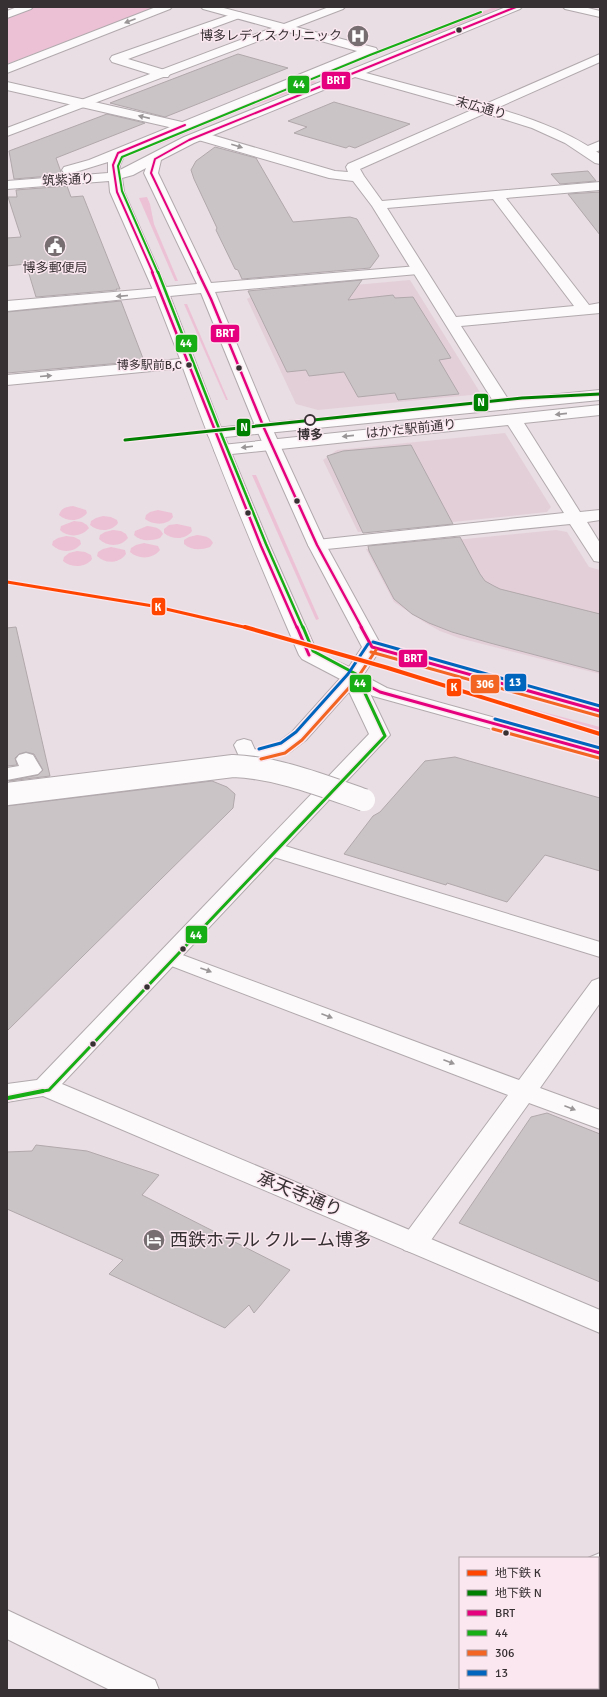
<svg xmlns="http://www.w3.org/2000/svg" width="607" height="1697" font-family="Signika,'Noto Sans JP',sans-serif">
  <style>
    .built { fill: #e3cfd8 }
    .green { fill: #edc1d5 }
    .building { fill: #cbc4c7; stroke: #b0a8ab }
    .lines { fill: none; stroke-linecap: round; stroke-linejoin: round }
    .pedestrian-casing { stroke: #b1a9ad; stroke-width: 2 }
    .minor-casing { stroke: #b1a9ad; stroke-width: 2 }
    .tertiary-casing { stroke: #b1a9ad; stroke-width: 2 }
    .primary-casing { stroke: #b1a9ad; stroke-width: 2 }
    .pedestrian { fill: #fcfafb; fill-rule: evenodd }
    .minor { fill: #fcfafb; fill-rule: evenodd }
    .tertiary { fill: #fcfafb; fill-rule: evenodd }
    .primary { fill: #fcfafb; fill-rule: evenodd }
    .pedestrian-bridge-casing { stroke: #b1a9ad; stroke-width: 24; stroke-linecap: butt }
    .pedestrian-bridge { stroke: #fcfafb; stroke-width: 22 }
    .bus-1-far2-casing { stroke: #fae7ef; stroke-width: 4 }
    .bus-1-far1-casing { stroke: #fae7ef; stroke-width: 5 }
    .bus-1-casing { stroke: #fae7ef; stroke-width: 6 }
    .bus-2-far3-casing { stroke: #fae7ef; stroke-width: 4 }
    .bus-2-far2-casing { stroke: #fae7ef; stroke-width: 5 }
    .bus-2-far1-casing { stroke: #fae7ef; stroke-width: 6 }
    .bus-2-casing { stroke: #fae7ef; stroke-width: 7 }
    .bus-3-casing { stroke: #fae7ef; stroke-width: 6 }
    .bus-4-casing { stroke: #fae7ef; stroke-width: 6 }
    .bus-1-far2 { stroke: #e5007d; stroke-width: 2 }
    .bus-1-far1 { stroke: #e5007d; stroke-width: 2.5 }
    .bus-1 { stroke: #e5007d; stroke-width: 3 }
    .bus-2-far3 { stroke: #16ad15; stroke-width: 2 }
    .bus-2-far2 { stroke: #16ad15; stroke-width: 2.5 }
    .bus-2-far1 { stroke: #16ad15; stroke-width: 3 }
    .bus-2 { stroke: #16ad15; stroke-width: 4 }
    .bus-3 { stroke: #f26522; stroke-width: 3 }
    .bus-4 { stroke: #0065bd; stroke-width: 3 }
    .metro-1-far1-casing { stroke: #fae7ef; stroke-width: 5.5 }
    .metro-1-casing { stroke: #fae7ef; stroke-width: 7 }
    .metro-2-casing { stroke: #fae7ef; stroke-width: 5.5 }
    .metro-1-far1 { stroke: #ff4500; stroke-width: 3 }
    .metro-1 { stroke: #ff4500; stroke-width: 4 }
    .metro-2 { stroke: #008000; stroke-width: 3 }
    .oneway { fill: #9a9698 }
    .bus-dot { fill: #383134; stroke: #fae7ef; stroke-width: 1.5 }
    .stop-dot { fill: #fae7ef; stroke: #383134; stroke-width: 2 }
    .labels { text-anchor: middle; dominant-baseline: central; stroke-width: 3; stroke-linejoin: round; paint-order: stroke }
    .far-bus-label { font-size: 12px; fill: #383134; stroke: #fae7ef; text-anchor: end }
    .far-poi-label { font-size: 13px; fill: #383134; stroke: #fae7ef; text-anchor: end }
    .far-street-label { font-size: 13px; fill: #383134; stroke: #fae7ef }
    .far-stop-label { font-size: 13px; font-weight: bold; fill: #383134; stroke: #fae7ef }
    .near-street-label { font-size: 18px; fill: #383134; stroke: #fae7ef }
    .near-poi-label { font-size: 18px; fill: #383134; stroke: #fae7ef; text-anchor: start }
    .line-badge { stroke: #fae7ef; stroke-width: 1.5 }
    .badge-label { font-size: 11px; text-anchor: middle; font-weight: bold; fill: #fff }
  </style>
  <rect width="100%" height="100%" fill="#e9dee3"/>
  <path class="built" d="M410,280L481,394L318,410L296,404L247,299L255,294Z
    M505,433L551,507L547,512L358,532L323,460L337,450Z
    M556,530L567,532L589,567L600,570V674L459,638L440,631L424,622L394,602L366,549Z"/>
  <path class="green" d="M34,7H156L7,64V17Z
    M494,7H502L413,43L408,42Z
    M313,81L317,82L271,100L249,107L153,147L175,136Z
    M147,197L150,204L154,224L178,281H175L139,198Z
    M184,304H187L228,400H226Z
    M252,475H256L319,619L316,620Z
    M73,506L86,510L87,513C80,522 67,522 59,515C61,508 66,507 73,506Z
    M158,510L172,513L173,517C167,526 153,525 145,519L146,515L150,512Z
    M103,516L111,517L117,520L118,523C112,532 98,532 90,525L91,521L96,518Z
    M74,521L82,522L87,525L89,528C82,537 68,538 60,530L61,526Z
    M177,524L191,527L192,531C186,540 172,540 164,533V529L169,525Z
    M147,526C154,527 160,527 163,534L160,538C151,541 141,542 134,535L135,531Z
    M113,530L121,531L126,534L128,538C121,547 107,547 99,539L100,535L105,532Z
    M197,535C204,536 210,536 213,543L210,547C201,550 192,551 184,544V540L189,537Z
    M66,536L74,537L80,540L81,544C74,553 60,553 52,545L53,541L58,538Z
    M144,543L158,546L160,550C153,559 139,560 130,552L131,548L136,545Z
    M111,547L125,550L126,554C119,564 105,564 97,556L98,552L103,549Z
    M77,551L85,552L91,555L92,559C86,568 71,568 63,561L64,557L69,553Z
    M494,699L600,727V731L491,702Z"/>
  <path class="building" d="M238,54L288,68L165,117L110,103Z
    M334,102L410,124L355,148L349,146L346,148L294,133L307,127L288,121Z
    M107,114L145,123L56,158L62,175L14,179L9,151Z
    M215,147L256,158L293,222L350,217L357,219L379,256L370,268L242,279L238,270L235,269L216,230L217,228L194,179L191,170L196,161Z
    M588,171L596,181L560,184L551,174Z
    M67,186L71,197L83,196L120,289H116L117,290L36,297L26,264L7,266V238L21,237L8,197H17L16,190Z
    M600,192V235L568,194Z
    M362,280L348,300L393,295L395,298L413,297L451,358L439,360L459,394L398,400L395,393L358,397L344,372L309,376L306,370L287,372L248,291Z
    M121,301L144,361L7,373V312Z
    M411,445L453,524L363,533L327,456L343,451Z
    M460,537L480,574L485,581L494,586L500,589L600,614V672L490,643L452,632L429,623L412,614L394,599L369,551L368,546Z
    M16,627L50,776L9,781L38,775L43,770L34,754L26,752L19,754L15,758L17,765L7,766V628Z
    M455,757L600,798V871L545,855L507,902L447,883L446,885L344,854L373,816L380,812L425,761Z
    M212,781L227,787L235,794L233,808L7,1031V806Z
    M547,1113L600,1134V1282L459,1223L531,1117Z
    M36,1145L87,1151L159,1175L142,1195L290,1270L254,1313L249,1305L225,1328L109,1274L123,1260L7,1209V1152L32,1151Z"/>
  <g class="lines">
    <g class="pedestrian-casing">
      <path id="pedestrian" d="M244,739L251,741L262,766L259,770L252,772L245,770L234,745L237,741Z
        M26,753L33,755L42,770L38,774L7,780V768L19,766L16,759L19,755Z"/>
    </g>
    <g class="minor-casing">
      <path id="minor" d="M156,7H172L170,9L7,73V65Z
        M238,12L242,13L244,15L242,17L128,59L168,71L170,74L168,77H160L112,62L110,59L112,56Z
        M600,54V62L360,169L364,176L382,201L600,182V190L506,198L589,305L600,303V313L461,326L508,399L600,390V400L215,438L209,437L207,433L209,429L215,428L493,401L372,206L353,181L329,178L195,139L194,136L195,133H205L335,171L348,172L346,167L348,164ZM493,199L574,306L456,317L387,208Z
        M7,82L182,122L187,123L188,126L187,129L182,130L7,90Z
        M600,141V150L588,155L583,154L581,151L583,148Z
        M161,288L166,289L168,292L166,295L7,311V301Z
        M600,405V415L524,423L580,512L600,510V520L587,522L600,543V562L594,561L570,524L317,550L311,549L308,545L311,541L317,540L564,513L508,425L222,455L216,454L214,450L216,446L222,445Z
        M352,671L359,673L362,677L306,740L290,752L260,760L253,758L250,754L253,750L276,744L292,732L345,673Z
        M272,842L600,942V957L264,854L261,849L264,844Z
        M169,950L519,1080L592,981L600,978V1003L540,1088L600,1110V1129L529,1103L424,1250L414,1253L404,1250L401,1243L404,1236L508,1095L161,962L157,957L161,952Z
        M600,1553V1582H598V1558H588Z
        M494,1688H526L525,1690H493Z"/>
    </g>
    <g class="tertiary-casing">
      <path id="tertiary" d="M17,7H33L31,9L7,18V11Z
        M201,7H220L284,24L329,7H345L343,9L296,27L376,48L378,51L376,54H369L124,156L120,165V170L184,137L506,7H522L520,9L366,73C402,83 438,92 474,102C518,114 562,127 600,154V164L595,163L565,143L532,128L497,117L355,77L194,143L161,160L158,173L211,283L418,266L423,267L425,270L423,273L418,274L215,292L272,428L326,545L382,647L362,677L390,735L62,1084L600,1310V1333L43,1096L7,1102V1084L37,1080L369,734L344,681L302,659L299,655C258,560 218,465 183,368L7,385V375L180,359L154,292L110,192L109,181L7,189V181L108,173V162L69,174L64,173L62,170L64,167L89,160L357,51L285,31L7,136V128L272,28L203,9ZM146,168L144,173L197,284L166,287L124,192L122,178L133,175ZM201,293L256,428L308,545L362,647L349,667L317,652L270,546L223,433L170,296Z
        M563,7H584L600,11V17L565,9Z
        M7,1610L155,1680L159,1690H110L7,1639Z"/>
    </g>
    <g class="primary-casing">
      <path id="primary" d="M372,641L600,705V717L365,651L362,647L365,643Z
        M352,671L359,673L387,688L600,747V759L373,696L345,681L342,677L345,673Z"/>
    </g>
    <use href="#pedestrian" class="pedestrian"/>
    <use href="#minor" class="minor"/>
    <use href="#tertiary" class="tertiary"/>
    <use href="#primary" class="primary"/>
    <g class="pedestrian-bridge-casing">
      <path id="pedestrian-bridge" d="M7,794L233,766C279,768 321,785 364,800"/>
    </g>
    <use href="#pedestrian-bridge" class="pedestrian-bridge"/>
    <g class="bus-1-far2-casing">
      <path id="bus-1-far2" d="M153,273L117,192L113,165L118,153L185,125
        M199,273L151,173L155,159L189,140L516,7"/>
    </g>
    <g class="bus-1-far1-casing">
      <path id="bus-1-far1" d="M152,272L261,546L297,628
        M198,272L211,299L264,428L317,545L362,628"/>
    </g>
    <g class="bus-1-casing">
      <path id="bus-1" d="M297,627L309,655
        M361,627L372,647L600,711
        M352,677L380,692L600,753"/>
    </g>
    <g class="bus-2-far3-casing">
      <path id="bus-2-far3" d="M158,273L122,191L118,166L122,157L370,55L481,12"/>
    </g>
    <g class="bus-2-far2-casing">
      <path id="bus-2-far2" d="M158,272L220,431L266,544L303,628"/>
    </g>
    <g class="bus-2-far1-casing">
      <path id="bus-2-far1" d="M38,1092L49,1090L385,736L356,674L313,651L303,627"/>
    </g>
    <g class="bus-2-casing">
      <path id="bus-2" d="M8,1098L43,1091"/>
    </g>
    <g class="bus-3-casing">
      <path id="bus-3" d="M371,652L599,716
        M493,729L599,758
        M261,759L285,753L302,740L356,680L376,650"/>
    </g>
    <g class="bus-4-casing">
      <path id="bus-4" d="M373,642L600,706
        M495,719L600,748
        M259,749L281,743L296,732L348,674L368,644"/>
    </g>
    <use href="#bus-1-far2" class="bus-1-far2"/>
    <use href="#bus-1-far1" class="bus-1-far1"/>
    <use href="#bus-1" class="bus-1"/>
    <use href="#bus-2-far3" class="bus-2-far3"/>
    <use href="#bus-2-far2" class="bus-2-far2"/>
    <use href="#bus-2-far1" class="bus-2-far1"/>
    <use href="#bus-2" class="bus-2"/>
    <use href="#bus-3" class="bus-3"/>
    <use href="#bus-4" class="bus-4"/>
    <g class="metro-1-far1-casing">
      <path id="metro-1-far1" d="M7,582L153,606L248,628"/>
    </g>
    <g class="metro-1-casing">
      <path id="metro-1" d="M245,627L388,668L600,734"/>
    </g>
    <g class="metro-2-casing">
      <path id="metro-2" d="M125,440L522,398L600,394"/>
    </g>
    <use href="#metro-1-far1" class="metro-1-far1"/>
    <use href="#metro-1" class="metro-1"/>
    <use href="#metro-2" class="metro-2"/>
  </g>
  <defs><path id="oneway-solid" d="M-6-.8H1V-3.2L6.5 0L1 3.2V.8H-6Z"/></defs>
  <g class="oneway">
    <use href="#oneway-solid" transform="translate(130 21) rotate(159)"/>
    <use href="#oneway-solid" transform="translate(144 117) rotate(-167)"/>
    <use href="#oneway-solid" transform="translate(237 146) rotate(17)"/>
    <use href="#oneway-solid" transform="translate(122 296) rotate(175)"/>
    <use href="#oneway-solid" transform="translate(46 376) rotate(-5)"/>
    <use href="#oneway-solid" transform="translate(561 414) rotate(174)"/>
    <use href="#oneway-solid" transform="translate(348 436) rotate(174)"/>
    <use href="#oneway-solid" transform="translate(247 447) rotate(173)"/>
    <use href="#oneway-solid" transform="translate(206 970) rotate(20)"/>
    <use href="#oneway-solid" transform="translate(327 1016) rotate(21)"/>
    <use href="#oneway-solid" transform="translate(449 1062) rotate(21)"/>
    <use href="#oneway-solid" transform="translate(570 1108) rotate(21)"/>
  </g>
  <defs>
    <g id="hospital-disc" transform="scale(1.15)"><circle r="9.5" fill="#766e71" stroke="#fae7ef"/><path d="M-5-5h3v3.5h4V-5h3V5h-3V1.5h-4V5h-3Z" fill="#fff"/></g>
    <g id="civic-disc" transform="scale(1.15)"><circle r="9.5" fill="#766e71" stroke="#fae7ef"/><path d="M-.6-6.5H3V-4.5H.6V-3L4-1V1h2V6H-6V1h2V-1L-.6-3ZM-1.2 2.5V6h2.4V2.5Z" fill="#fff"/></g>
    <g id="hotel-disc" transform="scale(1.15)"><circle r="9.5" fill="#766e71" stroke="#fae7ef"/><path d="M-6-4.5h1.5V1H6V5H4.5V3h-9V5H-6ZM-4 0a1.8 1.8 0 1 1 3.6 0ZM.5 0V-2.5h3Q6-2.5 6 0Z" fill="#fff"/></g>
  </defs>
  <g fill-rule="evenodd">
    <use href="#hospital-disc" x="358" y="36"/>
    <use href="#civic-disc" x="55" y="246"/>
    <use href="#hotel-disc" x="154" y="1240"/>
  </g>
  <g class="bus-dot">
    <circle cx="459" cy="30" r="3.5"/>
    <circle cx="189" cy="365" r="3.5"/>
    <circle cx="239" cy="368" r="3.5"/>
    <circle cx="297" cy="501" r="3.5"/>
    <circle cx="248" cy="513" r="3.5"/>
    <circle cx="506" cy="733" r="3.5"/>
    <circle cx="183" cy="949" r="3.5"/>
    <circle cx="147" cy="987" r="3.5"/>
    <circle cx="93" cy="1044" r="3.5"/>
  </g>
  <circle class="stop-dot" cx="310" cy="420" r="5"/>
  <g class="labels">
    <g class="far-bus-label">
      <text x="182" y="365">博多駅前B,C</text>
    </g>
    <g class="far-poi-label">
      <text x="342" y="36">博多レディスクリニック</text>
      <text x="55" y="268" text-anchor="middle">博多郵便局</text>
    </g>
    <g class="far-street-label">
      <text transform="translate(481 108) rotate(16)">末広通り</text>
      <text transform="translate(68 180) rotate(-3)">筑紫通り</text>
      <text transform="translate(411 429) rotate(-6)">はかた駅前通り</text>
    </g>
    <g class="far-stop-label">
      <text x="310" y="435">博多</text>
    </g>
    <g class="near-street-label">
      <text transform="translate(300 1194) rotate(23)">承天寺通り</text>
    </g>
    <g class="near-poi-label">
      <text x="170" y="1240">西鉄ホテル クルーム博多</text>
    </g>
  </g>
  <g class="line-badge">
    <rect x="321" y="71" width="30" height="19" rx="4" fill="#e5007d"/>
    <rect x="287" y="75" width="23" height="19" rx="4" fill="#16ad15"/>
    <rect x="210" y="324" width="30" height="19" rx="4" fill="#e5007d"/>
    <rect x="175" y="334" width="23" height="19" rx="4" fill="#16ad15"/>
    <rect x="473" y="393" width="16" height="19" rx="4" fill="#008000"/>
    <rect x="236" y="418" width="15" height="19" rx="4" fill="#008000"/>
    <rect x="151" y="597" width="15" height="19" rx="4" fill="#ff4500"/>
    <rect x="398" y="649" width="30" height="19" rx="4" fill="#e5007d"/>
    <rect x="504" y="673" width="23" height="19" rx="4" fill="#0065bd"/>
    <rect x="349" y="674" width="23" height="19" rx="4" fill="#16ad15"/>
    <rect x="470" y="674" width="30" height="20" rx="4" fill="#f26522"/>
    <rect x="446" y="678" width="16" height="19" rx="4" fill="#ff4500"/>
    <rect x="185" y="925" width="23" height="19" rx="4" fill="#16ad15"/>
  </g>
  <g class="badge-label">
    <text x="336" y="84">BRT</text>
    <text x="299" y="88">44</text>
    <text x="225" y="337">BRT</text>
    <text x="186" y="347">44</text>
    <text x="481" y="406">N</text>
    <text x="244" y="431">N</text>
    <text x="158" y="611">K</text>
    <text x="413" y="662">BRT</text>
    <text x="515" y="686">13</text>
    <text x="360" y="687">44</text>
    <text x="485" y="688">306</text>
    <text x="454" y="691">K</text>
    <text x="196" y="939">44</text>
  </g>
  <rect width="607" height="1697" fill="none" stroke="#383134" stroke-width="16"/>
  <rect x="459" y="1557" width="140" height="132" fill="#fae7ef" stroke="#ac9ea4"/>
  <rect x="467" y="1570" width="20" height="6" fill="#ff4500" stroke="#ac9ea4"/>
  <text x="495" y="1577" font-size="12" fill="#383134">地下鉄 K</text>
  <rect x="467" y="1590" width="20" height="6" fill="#008000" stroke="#ac9ea4"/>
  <text x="495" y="1597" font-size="12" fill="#383134">地下鉄 N</text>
  <rect x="467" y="1610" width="20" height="6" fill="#e5007d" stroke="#ac9ea4"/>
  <text x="495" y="1617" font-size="12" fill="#383134">BRT</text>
  <rect x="467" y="1630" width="20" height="6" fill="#16ad15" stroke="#ac9ea4"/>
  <text x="495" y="1637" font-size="12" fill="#383134">44</text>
  <rect x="467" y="1650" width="20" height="6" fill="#f26522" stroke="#ac9ea4"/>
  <text x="495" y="1657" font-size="12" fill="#383134">306</text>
  <rect x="467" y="1670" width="20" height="6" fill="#0065bd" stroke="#ac9ea4"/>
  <text x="495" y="1677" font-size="12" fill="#383134">13</text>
</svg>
